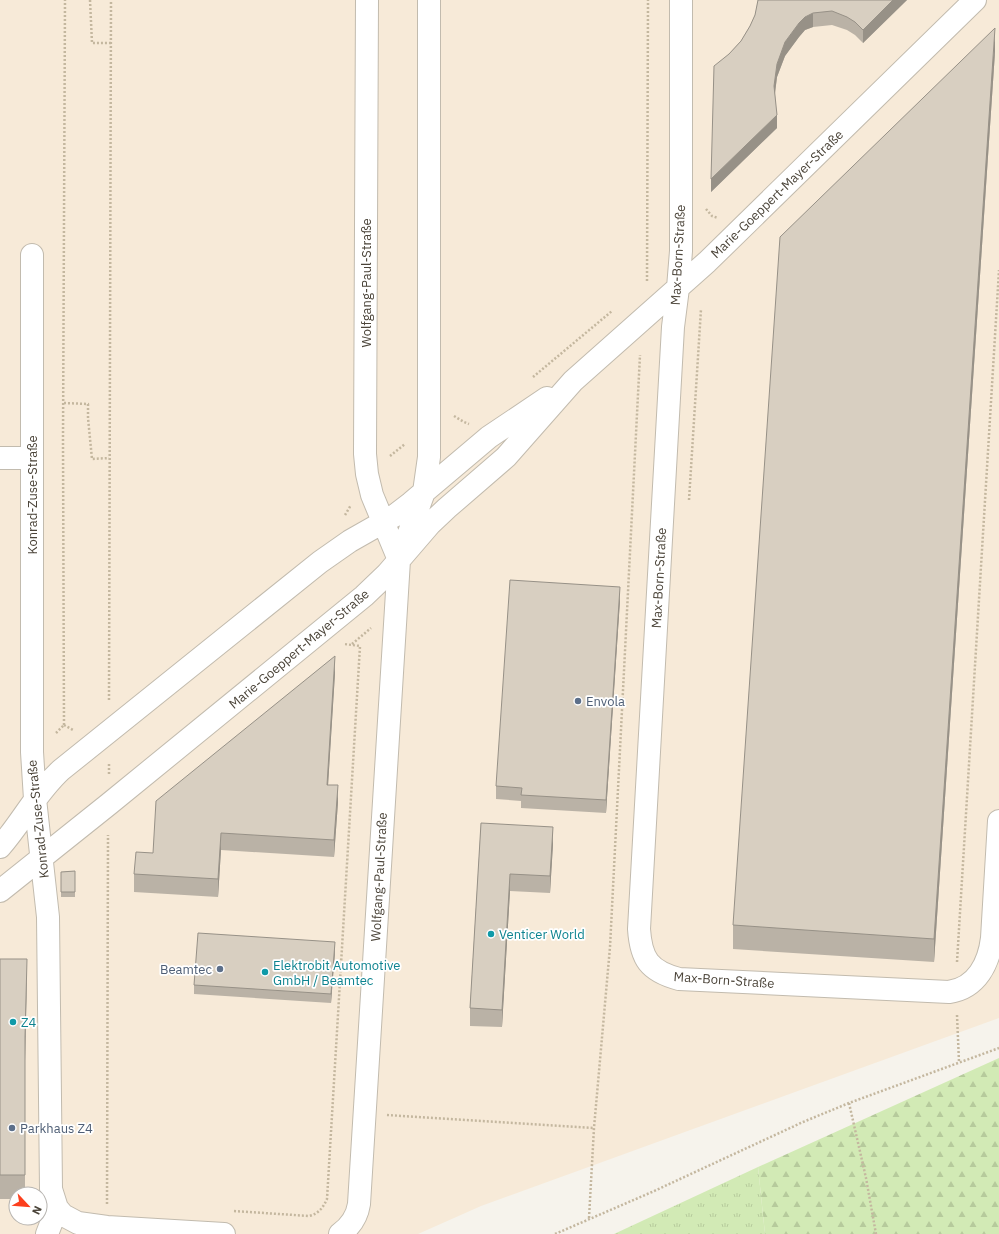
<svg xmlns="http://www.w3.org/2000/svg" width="999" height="1234" font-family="'IBM Plex Sans',sans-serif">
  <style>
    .commercial { fill: #f7ead8; fill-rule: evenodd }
    .grass { fill: url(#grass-tufts) }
    .forest { fill: url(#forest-firs) }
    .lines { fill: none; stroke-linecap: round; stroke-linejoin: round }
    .minor-casing { stroke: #c2bbae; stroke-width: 24 }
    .path { stroke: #c4b79f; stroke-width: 2.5; stroke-dasharray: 2 2; stroke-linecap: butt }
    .minor { stroke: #fff; stroke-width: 22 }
    .wall { fill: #bab2a6 }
    .shaded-wall { fill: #979187 }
    .building { fill: #d8cfc1; stroke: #979187 }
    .service-dot { fill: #5c6f8a; stroke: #fff; stroke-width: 1.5 }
    .culture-dot { fill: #0f9aa8; stroke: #fff; stroke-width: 1.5 }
    .labels { text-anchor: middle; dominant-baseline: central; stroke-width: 3.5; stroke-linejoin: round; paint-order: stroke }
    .street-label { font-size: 13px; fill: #4b4439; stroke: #fff }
    .service-label { font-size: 13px; fill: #4e5e75; stroke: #fff; text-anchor: start }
    .culture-label { font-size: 13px; fill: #0d838f; stroke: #fff; text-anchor: start }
  </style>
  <defs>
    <pattern id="grass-tufts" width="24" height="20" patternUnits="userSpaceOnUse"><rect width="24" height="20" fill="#d2eab5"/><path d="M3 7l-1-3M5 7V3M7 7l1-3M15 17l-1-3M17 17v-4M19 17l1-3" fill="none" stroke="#b6ca9c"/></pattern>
    <pattern id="forest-firs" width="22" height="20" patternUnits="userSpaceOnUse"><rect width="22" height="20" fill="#d2eab5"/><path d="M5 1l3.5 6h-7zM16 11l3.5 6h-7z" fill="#b6ca9c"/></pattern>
  </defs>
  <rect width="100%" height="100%" fill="#f6f3ec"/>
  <path class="commercial" d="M0,0H999V1018L481,1206L418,1234H0ZM16,1194H40V1218H16Z"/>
  <path class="grass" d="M758,1167L765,1234H614Z"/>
  <path class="forest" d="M999,1058V1234H765L758,1167Z"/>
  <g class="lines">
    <g class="minor-casing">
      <path id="minor" d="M367,0L365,454L367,474L372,495L399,560
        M681,0V251L678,288L673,327L639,929C641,959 649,971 679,979L949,992C977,988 989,963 992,938L999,821
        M32,255V752L35,799L48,917L51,1189L57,1208L63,1215L78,1223L107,1227L224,1234
        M0,458H32
        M0,847C22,822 36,793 61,770L320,562L350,541L394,516L411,503L489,437L547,398
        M0,891L109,804L364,596L387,574L430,524L447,508L506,457L573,381L707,262L975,0
        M47,1234L57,1208
        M340,1234C351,1226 357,1217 359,1204L399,560L424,492L429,457V0"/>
    </g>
    <path class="path" d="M90,0L92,43H111
      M706,209L712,216L718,218
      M647,281L648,0
      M533,377L612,311
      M64,403L88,404V418L92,459L109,458
      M454,416L464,422L469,424
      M390,456L405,444
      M689,500L701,309
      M345,515L351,505
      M352,644L371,628
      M109,700L111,0
      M64,725L63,440L65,0
      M64,725L73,730
      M56,733L64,725
      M109,774V763
      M957,962L999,270
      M957,1015L959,1062
      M849,1103L866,1178L876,1234
      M387,1115L594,1128
      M107,1204L108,835
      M234,1211L309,1216C318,1214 323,1208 327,1199L360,646L344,644
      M589,1218L594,1128L610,947L640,355
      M555,1234L652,1192L803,1122L849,1103L999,1048"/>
    <use href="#minor" class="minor"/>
  </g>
  <path class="wall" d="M758,0H907L863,43L855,35L847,30L832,25L813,27L805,30L799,37L785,56L777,77L775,94L777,128L711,192L729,54L741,41L750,26L755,15Z
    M995,52L934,962L733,949V925Z
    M620,600L606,813L521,808V801L496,799V786Z
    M335,673L328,785L338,802L334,857L221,850L218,897L134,892V874L153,853Z
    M481,823L553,844L550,893L510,891L502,1027L470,1026V1008Z
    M75,871V897H61V872Z
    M335,951L331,1003L194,994V985Z
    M0,959L27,983L25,1061V1194H16V1199H0Z"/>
  <path class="shaded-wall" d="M893,0H907L863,43V30Z
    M813,13V27L805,30L799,37L785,56L777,77L774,100V86L777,64L785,42L799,23L805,17Z
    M995,28V52L934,962V939Z
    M777,115V128L711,192V179Z
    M620,587V600L606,813V800Z
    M335,656V673L327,802V785Z
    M338,785V802L334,857V840Z
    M553,827V844L550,893V876Z
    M221,833V850L218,897V879Z
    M510,874V891L502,1027V1010Z
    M335,942V951L331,1003V994Z
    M27,959L25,1061V1194V1037Z"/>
  <path class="building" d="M758,0H893L863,30L855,22L847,17L832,11L813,13L805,17L799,23L785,42L777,64L774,86L777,115L711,179L714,66L729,54L741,41L750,26L755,15Z
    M995,28L934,939L733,925L780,237Z
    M510,580L620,587L606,800L521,795L522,788L496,786Z
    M335,656L327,785H338L334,840L221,833L218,879L134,874L136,852L153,853L156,801Z
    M481,823L553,827L550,876L510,874L502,1010L470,1008Z
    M75,871V892H61V872Z
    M198,933L335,942L331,994L194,985Z
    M0,959H27L25,1037V1175H0Z"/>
  <g class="service-dot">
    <circle cx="578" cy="701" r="4"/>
    <circle cx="220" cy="969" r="4"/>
    <circle cx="12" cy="1128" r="4"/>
  </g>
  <g class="culture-dot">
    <circle cx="491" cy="934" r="4"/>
    <circle cx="265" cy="972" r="4"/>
    <circle cx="13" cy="1022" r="4"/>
  </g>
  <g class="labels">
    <g class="street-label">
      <text transform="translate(777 194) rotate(-44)">Marie-Goeppert-Mayer-Straße</text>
      <text transform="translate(678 255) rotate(-87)">Max-Born-Straße</text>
      <text transform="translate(366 283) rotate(-90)">Wolfgang-Paul-Straße</text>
      <text transform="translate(32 495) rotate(-90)">Konrad-Zuse-Straße</text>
      <text transform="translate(659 578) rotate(-87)">Max-Born-Straße</text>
      <text transform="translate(299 649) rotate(-40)">Marie-Goeppert-Mayer-Straße</text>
      <text transform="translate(38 819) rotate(-96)">Konrad-Zuse-Straße</text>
      <text transform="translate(379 877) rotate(-87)">Wolfgang-Paul-Straße</text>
      <text transform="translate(724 980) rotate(4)">Max-Born-Straße</text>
    </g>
    <g class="service-label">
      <text x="586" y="701">Envola</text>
      <text x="212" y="969" text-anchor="end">Beamtec</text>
      <text x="20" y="1128">Parkhaus Z4</text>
    </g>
    <g class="culture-label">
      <text x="499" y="934">Venticer World</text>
      <text x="273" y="965">Elektrobit Automotive<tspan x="273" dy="15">GmbH / Beamtec</tspan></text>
      <text x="21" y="1022">Z4</text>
    </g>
  </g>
  <g transform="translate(28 1206) rotate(116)"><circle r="19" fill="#ffffff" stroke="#b7b4b0"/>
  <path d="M0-3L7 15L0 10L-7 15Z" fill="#fc3f1d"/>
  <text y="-6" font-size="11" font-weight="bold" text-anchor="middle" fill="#4b4439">N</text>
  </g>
</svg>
